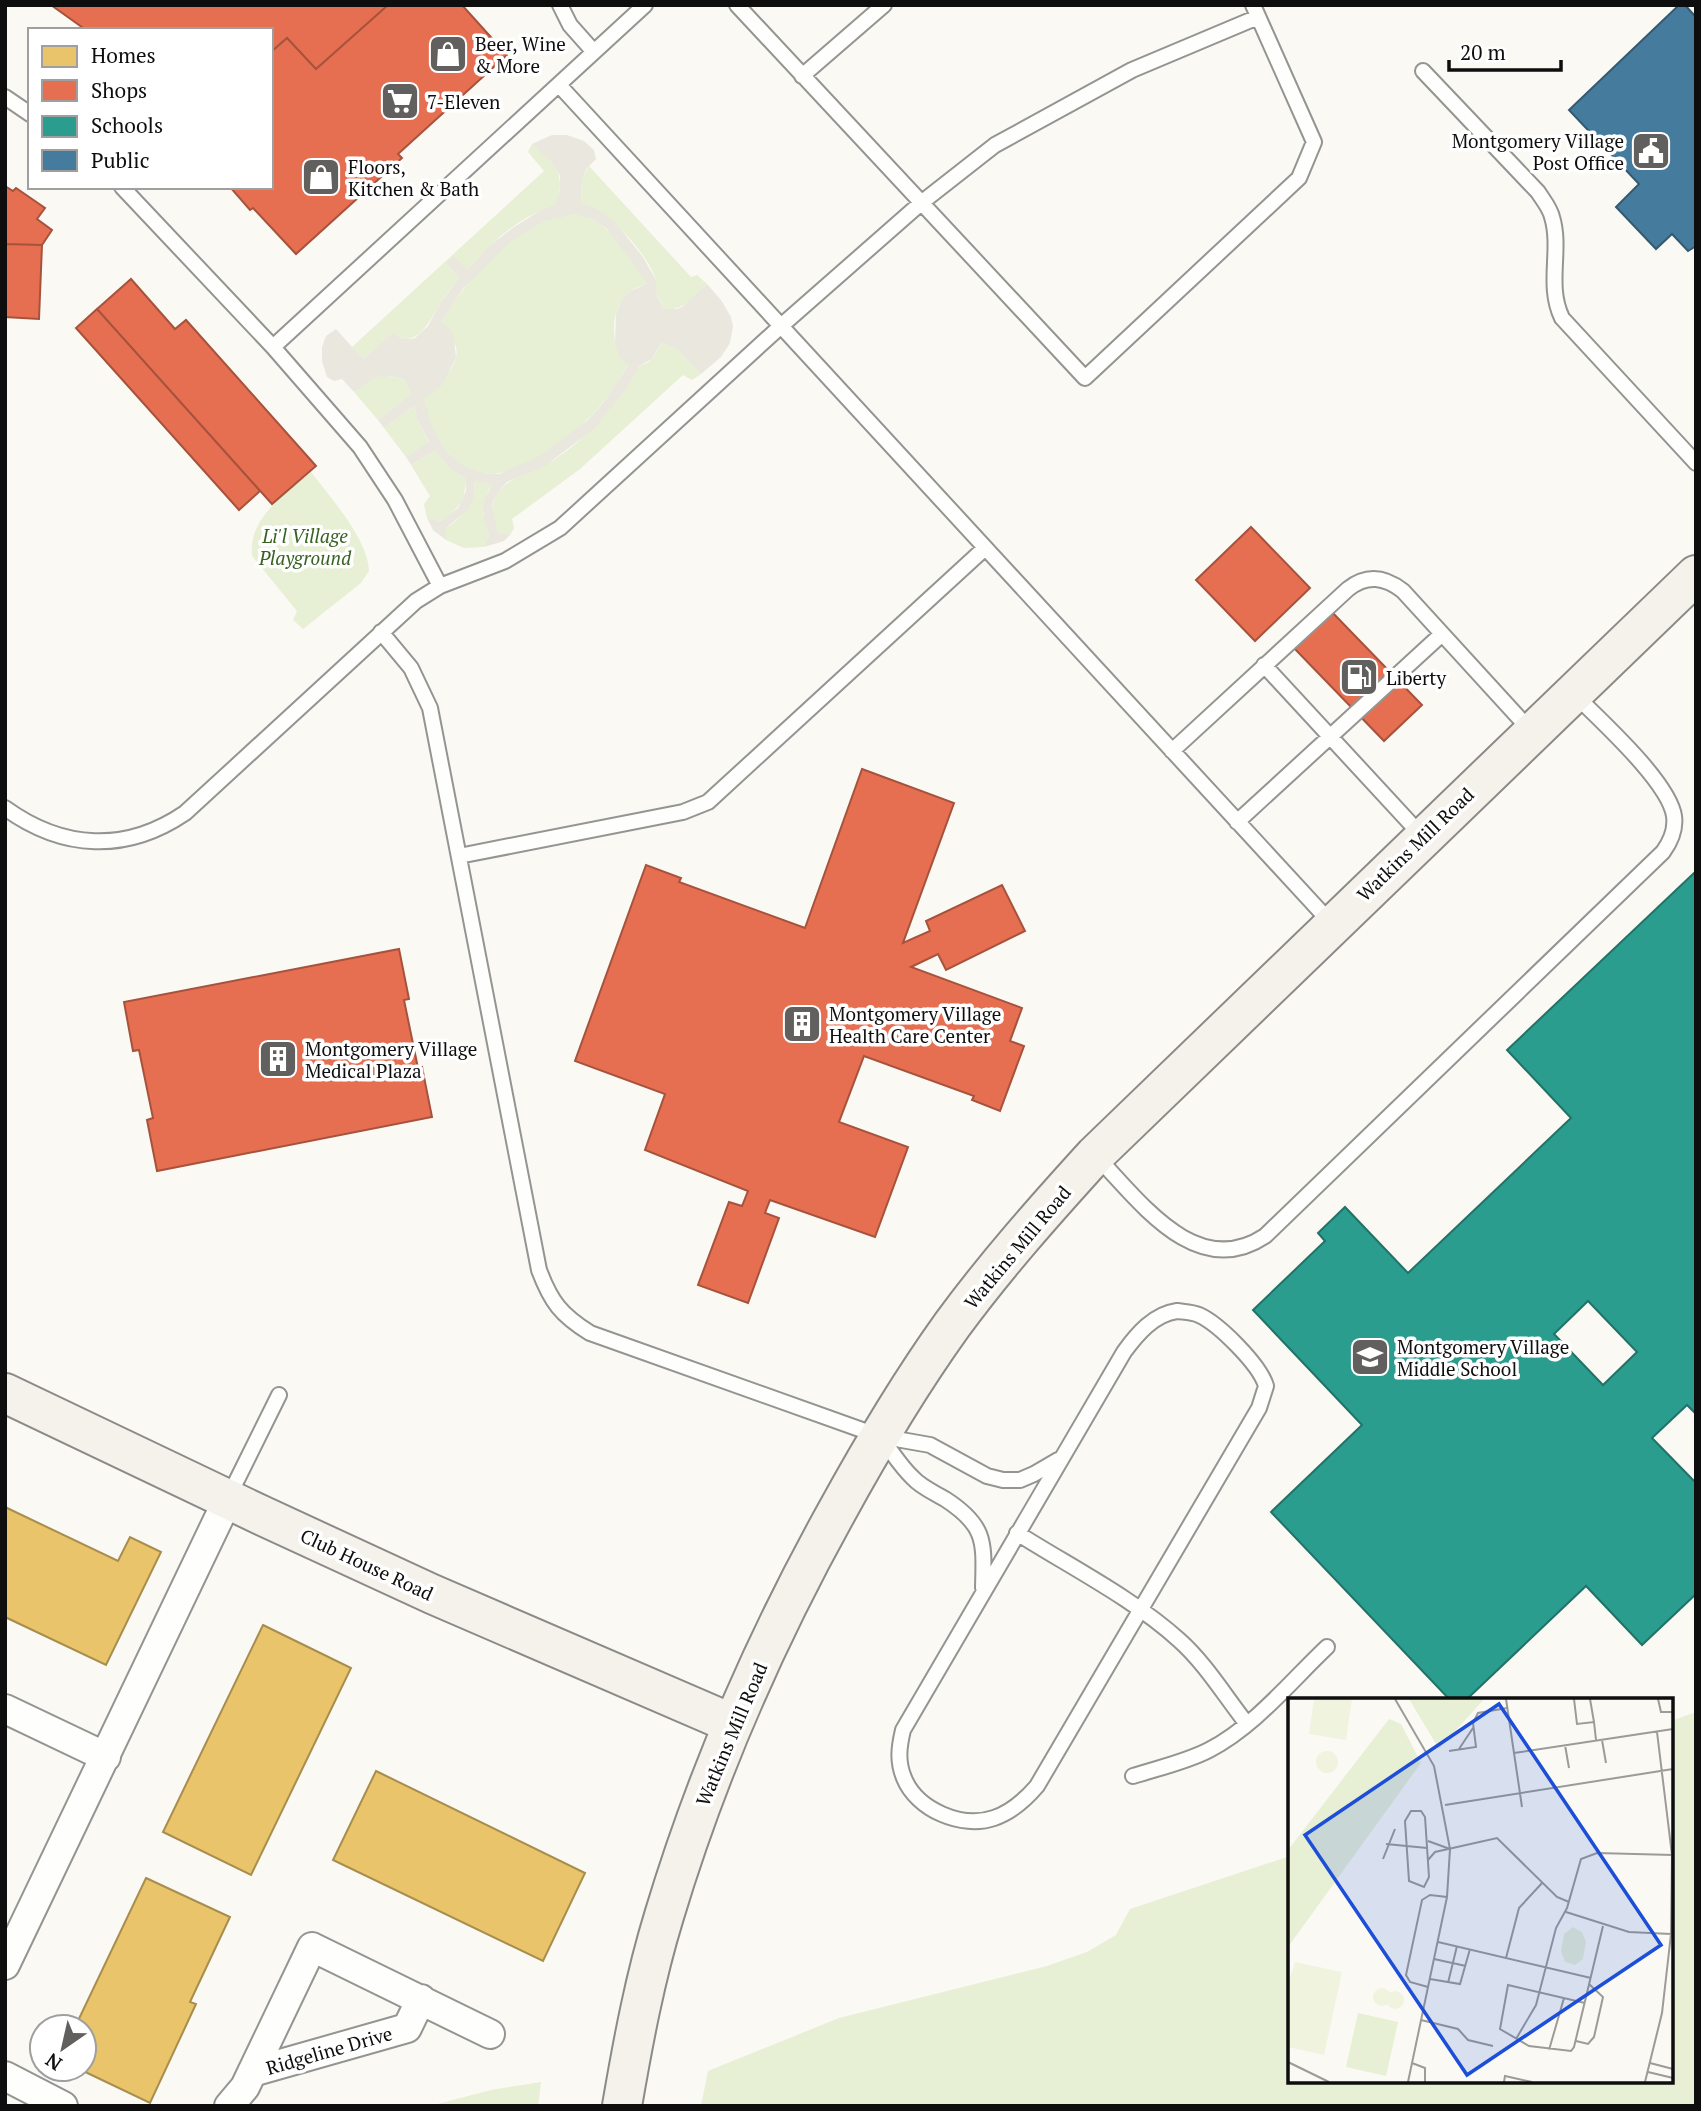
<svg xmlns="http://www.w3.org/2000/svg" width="1701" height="2111" font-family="'PT Serif',serif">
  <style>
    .green { fill: #e7efd5 }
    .plaza { fill: #eae7df; fill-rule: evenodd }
    .homes { fill: #e9c46a; stroke: #a78d4e; stroke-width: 2 }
    .shops { fill: #e76f51; stroke: #a6523d; stroke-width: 2 }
    .schools { fill: #2a9d8f; stroke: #227268; stroke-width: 2; fill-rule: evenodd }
    .public { fill: #457b9d; stroke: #345a72; stroke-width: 2 }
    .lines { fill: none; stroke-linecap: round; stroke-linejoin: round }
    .lane-casing { stroke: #949492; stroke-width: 18 }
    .street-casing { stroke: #949492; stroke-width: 32 }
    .secondary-casing { stroke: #8b8a88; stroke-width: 42 }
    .lane { stroke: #fefefd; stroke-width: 14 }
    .street { stroke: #fefefd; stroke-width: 28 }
    .secondary { stroke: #f4f2eb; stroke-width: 38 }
    .labels { text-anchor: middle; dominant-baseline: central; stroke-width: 7; stroke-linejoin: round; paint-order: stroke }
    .poi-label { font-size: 19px; fill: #0e0e0e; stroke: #fff; text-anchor: start }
    .park-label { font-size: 19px; font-style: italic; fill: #376221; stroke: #fff }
    .street-label { font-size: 19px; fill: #0e0e0e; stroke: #fff }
    .inset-road { fill: none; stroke: #9c9b98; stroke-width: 2 }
    .view { fill: #1d4ed8; fill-opacity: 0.15; stroke: #1d4ed8; stroke-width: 3.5 }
    .inset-edge { fill: none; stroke: #0e0e0e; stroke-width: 3.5 }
  </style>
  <rect width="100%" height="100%" fill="#faf9f4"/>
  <path class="green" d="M532,144C554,164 568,174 555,206C521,214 490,244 467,270L446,263L459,278C453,286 445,295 440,304C429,322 416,351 392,333L363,359L352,347L544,171L528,152Z
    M589,166L691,277L697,275L707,284C694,296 683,312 664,309C662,304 658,298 657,294C656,288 657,283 655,277C645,251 608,210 581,204L582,179Z
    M574,214C584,216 593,218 600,224C616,236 639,267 647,285C611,287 604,345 628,365C616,385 603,405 586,421C563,443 532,467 500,473C457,482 430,434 423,399C435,386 461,367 456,347C453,339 445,330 441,322C468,279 519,216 574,214Z
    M661,343L677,349L701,374L692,380L683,375L580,469L512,519L514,528L510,535L498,532C491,518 489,504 499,491C511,476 537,471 554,460C592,434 613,408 637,369C640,364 645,365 650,361C655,357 658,348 661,343Z
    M382,375L404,379L411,394L378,420L354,392L371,378Z
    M414,406L418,421L429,443L406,457L384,428Z
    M435,451L450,469L465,478C467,500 458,509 441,521L427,518L424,504L430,496L411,465Z
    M311,472C330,497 368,539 369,571L361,583L303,629L293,620L297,611L252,556C248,517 285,495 311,472Z
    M475,481L493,484L488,491L483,513L489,535L484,547L464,548L446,540V528C464,516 476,503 475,481Z
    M1696,1712V2106H701L708,2071L839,2018L1047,1966L1087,1952L1116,1935L1130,1909L1290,1856V2081H1671V1721Z
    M541,2082L538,2106H430L491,2090Z"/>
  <path class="plaza" d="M552,135H567L584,141L594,150L596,159L587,168L582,179L581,203L595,208L614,221L643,257L656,280L657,296L664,309H677L682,307L707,284L721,300L731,317L733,326L730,343L721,357L701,374L677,349L661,343L652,359L639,366L628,386L595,428L545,466L507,482L501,488L493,501L492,508L498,532L510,535L504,541L484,547L489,535L484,520L483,506L485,498L492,485L475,481L474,496L469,509L446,528V540L433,530L427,518L441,521L458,508L466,491L465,478L450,469L435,451L411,465L406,457L429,442L418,421L414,406L384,428L378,420L411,394L404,379L389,376L375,377L354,392L342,379L334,381L327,377L322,361V347L326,336L336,329L363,359L392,333L401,338L410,339L415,338L428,326L441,302L459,278L446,263L454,256L467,270L488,247L514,227L541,210L555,205L560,190V176L551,162L532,144ZM574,214L592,219L606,228L633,263L647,284L630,291L622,299L616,314L615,343L619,356L628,366L603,403L588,420L540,456L499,474H487L465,467L448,453L438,438L430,421L424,399L442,385L456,358L454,338L450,329L441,322L463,289L510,242L544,221Z"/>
  <path class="homes" d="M5,1507L118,1561L130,1537L161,1552L106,1665L5,1617Z
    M263,1625L351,1668L251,1875L163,1832Z
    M376,1771L585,1873L543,1961L333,1860Z
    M146,1878L230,1917L190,2002L196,2004L150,2103L79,2069H84V2027H75Z"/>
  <path class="shops" d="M51,5H388L316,69L287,38L271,52V30H86Z
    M388,5H462L507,55L398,154L402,158L296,254L253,208L250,210L230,187H271V52L287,38L316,69Z
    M5,186L13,191L16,188L45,208L37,219L52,230L42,245L5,244Z
    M5,244L42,245L39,319L5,317Z
    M131,279L175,329L186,320L316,466L272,504L97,309Z
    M97,309L260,491L239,510L76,328Z
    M1251,527L1310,588L1255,641L1196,580Z
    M1330,610L1422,705L1384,741L1292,646Z
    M862,769L954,803L903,943L930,931L926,921L1002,885L1025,931L946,970L938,954L911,967L1022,1008L1010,1041L1024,1046L1000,1111L972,1100L974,1096L864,1056L839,1122L908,1147L875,1237L770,1200L765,1213L779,1218L748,1303L698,1285L729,1202L742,1206L748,1191L645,1150L665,1094L575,1061L646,865L681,878L679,882L805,928Z
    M399,949L409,999L404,1000L418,1068L422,1067L432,1117L157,1171L147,1120L153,1118L139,1050L133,1051L124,1002Z"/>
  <path class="schools" d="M1695,872L1696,1414L1687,1405L1652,1438L1696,1483V1594L1642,1645L1586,1586L1466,1700H1450L1271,1512L1362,1425L1253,1310L1325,1241L1318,1233L1345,1207L1408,1273L1571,1118L1507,1050ZM1588,1301L1637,1352L1603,1385L1554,1334Z"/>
  <path class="public" d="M1679,5H1685L1694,15L1696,13V246L1688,251L1672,234L1656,249L1616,207L1639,184L1569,110Z"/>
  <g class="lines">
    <g class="lane-casing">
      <path id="lane" d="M560,5L570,25L594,52
        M737,5L1085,378L1299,178L1314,142L1253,5
        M1423,71L1538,192C1543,200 1550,208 1552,217C1562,250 1546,285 1562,318L1696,463
        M802,76L884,5
        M559,85L1331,923
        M5,97L30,114
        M122,187L273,347L360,447L395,500L440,586
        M273,347L645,5
        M381,632L411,668L430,708L539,1270C551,1302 561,1315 590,1333L879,1436L930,1445L987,1476L1003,1480H1020L1034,1474L1058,1460
        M1264,665L1422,836
        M1172,751L1348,589C1367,574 1385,577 1403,591L1531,731
        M5,808C63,850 126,853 185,813L416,601L440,586L505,561L560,528L781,326L921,203L995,145L1132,70L1258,17
        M1237,822L1442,634
        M459,856L683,812L708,802L985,548
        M1096,1156C1139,1200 1196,1282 1265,1236L1663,852C1671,841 1676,830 1674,816C1669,782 1600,720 1574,694
        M1177,1311C1184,1312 1192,1312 1199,1315C1219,1324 1260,1365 1266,1386L1259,1408L1037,1786C1025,1800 1012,1812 994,1818C962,1829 917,1810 904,1778C897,1761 899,1747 903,1730L1124,1352C1137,1334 1154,1314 1177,1311Z
        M882,1439C892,1452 901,1467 913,1478C921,1487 935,1493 945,1499C987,1526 984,1543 983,1588
        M228,1498L279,1395
        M1017,1533C1069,1566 1134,1599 1179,1640C1205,1663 1225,1696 1247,1724
        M1133,1776C1158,1768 1186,1762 1209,1750C1255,1726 1290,1682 1327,1647"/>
    </g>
    <g class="street-casing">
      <path id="street" d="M5,1709L106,1757
        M5,1965L228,1499
        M252,2072L407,2028L421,1999
        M5,2076L63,2106
        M229,2106L245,2087L312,1947L490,2034"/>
    </g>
    <g class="secondary-casing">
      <path id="secondary" d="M5,1393L263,1516L432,1594L733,1724
        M622,2106C633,2042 645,1978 664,1916C706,1776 765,1641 836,1513C871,1449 909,1385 952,1325C996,1265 1045,1210 1095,1155L1696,575"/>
    </g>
    <use href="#lane" class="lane"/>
    <use href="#street" class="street"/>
    <use href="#secondary" class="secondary"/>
  </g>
  <defs>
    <g id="shop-square" transform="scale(2.0125)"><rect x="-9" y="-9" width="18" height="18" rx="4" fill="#61605e" stroke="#fff"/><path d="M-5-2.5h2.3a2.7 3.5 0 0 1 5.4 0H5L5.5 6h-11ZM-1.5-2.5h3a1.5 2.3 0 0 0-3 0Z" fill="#fff"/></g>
    <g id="supermarket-square" transform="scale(2.0125)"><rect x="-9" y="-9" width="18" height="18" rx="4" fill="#61605e" stroke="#fff"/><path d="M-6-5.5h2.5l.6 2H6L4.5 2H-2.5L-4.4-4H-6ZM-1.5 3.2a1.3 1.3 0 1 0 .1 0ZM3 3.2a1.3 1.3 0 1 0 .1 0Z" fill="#fff"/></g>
    <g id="civic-square" transform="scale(2.0125)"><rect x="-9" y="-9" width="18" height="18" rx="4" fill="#61605e" stroke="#fff"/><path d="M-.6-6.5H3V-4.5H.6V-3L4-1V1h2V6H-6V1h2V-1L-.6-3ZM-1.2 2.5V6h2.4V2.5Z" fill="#fff"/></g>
    <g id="fuel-square" transform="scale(2.0125)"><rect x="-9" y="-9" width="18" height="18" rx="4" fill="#61605e" stroke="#fff"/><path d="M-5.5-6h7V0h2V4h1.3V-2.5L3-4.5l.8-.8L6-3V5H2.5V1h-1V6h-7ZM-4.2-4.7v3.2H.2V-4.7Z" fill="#fff"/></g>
    <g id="building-square" transform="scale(2.0125)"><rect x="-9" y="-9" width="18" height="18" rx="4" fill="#61605e" stroke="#fff"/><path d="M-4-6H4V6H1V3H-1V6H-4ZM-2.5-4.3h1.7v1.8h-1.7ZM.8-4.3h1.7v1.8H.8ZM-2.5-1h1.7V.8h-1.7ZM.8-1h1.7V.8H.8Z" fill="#fff"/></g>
    <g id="school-square" transform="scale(2.0125)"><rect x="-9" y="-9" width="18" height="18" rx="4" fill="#61605e" stroke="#fff"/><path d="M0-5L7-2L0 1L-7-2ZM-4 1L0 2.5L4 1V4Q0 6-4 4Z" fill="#fff"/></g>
  </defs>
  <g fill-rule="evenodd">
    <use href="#shop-square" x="448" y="54"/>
    <use href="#supermarket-square" x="400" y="101"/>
    <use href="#civic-square" x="1651" y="151"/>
    <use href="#shop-square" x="321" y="177"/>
    <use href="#fuel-square" x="1359" y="677"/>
    <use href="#building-square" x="802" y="1024"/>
    <use href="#building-square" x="278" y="1059"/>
    <use href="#school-square" x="1370" y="1357"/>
  </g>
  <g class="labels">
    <g class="poi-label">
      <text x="475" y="43">Beer, Wine<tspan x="475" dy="22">&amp; More</tspan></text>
      <text x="427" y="101">7-Eleven</text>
      <text x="1624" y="140" text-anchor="end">Montgomery Village<tspan x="1624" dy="22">Post Office</tspan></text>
      <text x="348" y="166">Floors,<tspan x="348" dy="22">Kitchen &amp; Bath</tspan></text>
      <text x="1386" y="677">Liberty</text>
      <text x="829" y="1013">Montgomery Village<tspan x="829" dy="22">Health Care Center</tspan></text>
      <text x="305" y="1048">Montgomery Village<tspan x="305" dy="22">Medical Plaza</tspan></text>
      <text x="1397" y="1346">Montgomery Village<tspan x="1397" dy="22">Middle School</tspan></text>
    </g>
    <g class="park-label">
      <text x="305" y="535">Li'l Village<tspan x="305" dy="22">Playground</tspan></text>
    </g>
    <g class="street-label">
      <text transform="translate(1415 844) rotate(-44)">Watkins Mill Road</text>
      <text transform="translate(1017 1247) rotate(-50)">Watkins Mill Road</text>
      <text transform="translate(367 1564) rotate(25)">Club House Road</text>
      <text transform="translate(731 1734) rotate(-67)">Watkins Mill Road</text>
      <text transform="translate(329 2050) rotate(-16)">Ridgeline Drive</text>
    </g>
  </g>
  <g transform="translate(1288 1698)">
    <rect width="385" height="385" fill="#faf9f4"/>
    <path d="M121,1H196L151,51ZM101,21L113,26L133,65L0,249V152ZM285,229L294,234L298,244L295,261L287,267L277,264L273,253L276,236ZM70,315L110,324L98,378L58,369Z" fill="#e7efd5"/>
    <path d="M26,1H64L58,42L21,36ZM28 64a11 11 0 1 1 22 0a11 11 0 1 1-22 0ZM7,264L54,274L36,357L0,349V286ZM85 299a9 9 0 1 1 18 0a9 9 0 1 1-18 0ZM98 302a9 9 0 1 1 18 0a9 9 0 1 1-18 0Z" fill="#f0f4de"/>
    <path class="inset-road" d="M107,1L146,68L162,151L159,199L120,384M218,1L234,109M286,1L289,26L306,24L308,42M302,1L306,24M370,1L373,14H385M314,42L318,65M277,47L281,70M171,51L185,30M161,53L188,49L185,25L190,15L219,10M226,55L385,31M157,107L385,71M123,113H133L137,119L141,179L136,189L121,183L117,123ZM140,143L162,151M98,146L139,150M95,161L107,131M140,162L147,154L209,140L269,199L281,204M278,214L341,234L383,236M150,244L303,280M218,260L231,210L255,184M146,261L178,268M142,281L172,286L182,251M160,285L169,248M140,289L122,284L118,277L134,202L142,197L159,199M297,305L220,287L212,331L241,348L283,353L286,349L315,228M133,322L170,331L180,342L205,348M228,341L248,307L268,230L279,210L293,161L309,155L385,157M288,343L300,346L306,339L315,299L301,286M261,352L276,300M0,364L41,384M124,365L137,370V384M362,365L385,371M360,374L385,380M216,384L217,378L244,384M357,384L374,315L383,236L384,157L369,34"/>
    <path class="view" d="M211,6L373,247L179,377L17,137Z"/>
    <rect width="385" height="385" class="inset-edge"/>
  </g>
  <rect width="1701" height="2111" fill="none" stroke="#0e0e0e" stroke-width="14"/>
  <rect x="28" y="28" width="245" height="161" fill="#ffffff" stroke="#9f9f9f" stroke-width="2"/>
  <rect x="42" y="46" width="35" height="21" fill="#e9c46a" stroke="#9f9f9f" stroke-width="2"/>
  <text x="91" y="63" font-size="21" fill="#0e0e0e">Homes</text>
  <rect x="42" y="80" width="35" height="21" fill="#e76f51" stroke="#9f9f9f" stroke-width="2"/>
  <text x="91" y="98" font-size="21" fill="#0e0e0e">Shops</text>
  <rect x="42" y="116" width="35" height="21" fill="#2a9d8f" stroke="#9f9f9f" stroke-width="2"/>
  <text x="91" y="133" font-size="21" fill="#0e0e0e">Schools</text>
  <rect x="42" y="150" width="35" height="21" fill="#457b9d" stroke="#9f9f9f" stroke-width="2"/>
  <text x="91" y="168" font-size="21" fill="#0e0e0e">Public</text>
  <g transform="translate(63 2048) rotate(214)"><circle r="33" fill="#ffffff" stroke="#9f9f9f" stroke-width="2"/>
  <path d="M0-5L12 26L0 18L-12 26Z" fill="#61605e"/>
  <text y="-10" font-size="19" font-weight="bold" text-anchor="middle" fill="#0e0e0e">N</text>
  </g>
  <path d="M1449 60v10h112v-10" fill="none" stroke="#0e0e0e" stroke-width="3.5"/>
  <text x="1460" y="60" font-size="21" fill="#0e0e0e" stroke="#ffffff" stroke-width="5" paint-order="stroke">20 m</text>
</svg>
